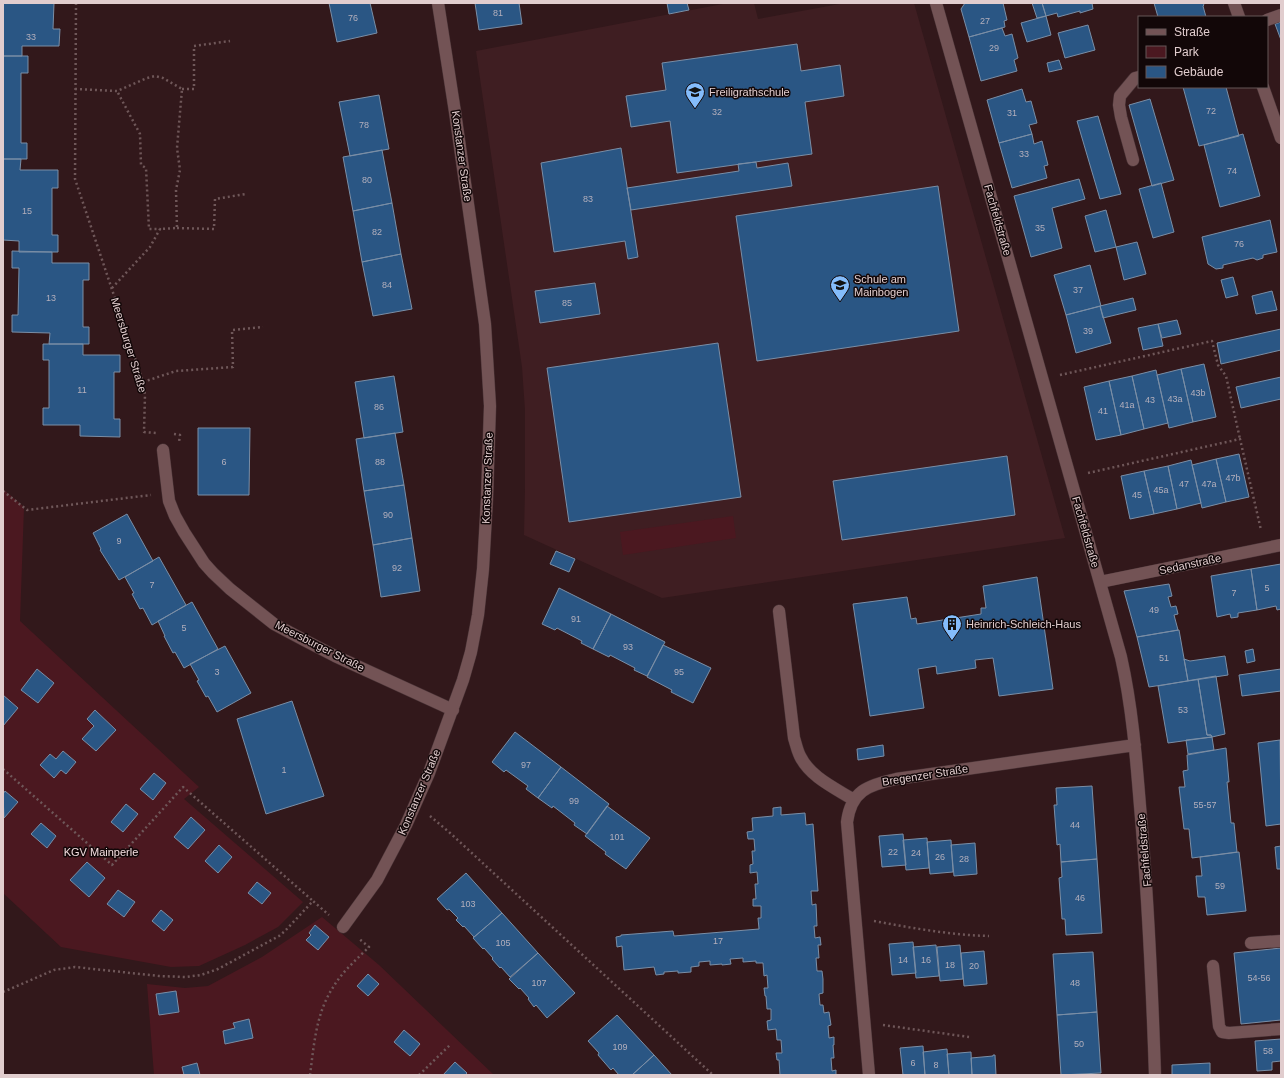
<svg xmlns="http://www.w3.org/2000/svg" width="1284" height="1078" font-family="Arial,sans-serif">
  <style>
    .built { fill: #3f1e22 }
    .green { fill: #4b1820 }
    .building { fill: #2a5684; stroke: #7a8ea6 }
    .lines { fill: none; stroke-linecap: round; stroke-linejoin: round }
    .minor-casing { stroke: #493336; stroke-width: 13 }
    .path { stroke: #6f5759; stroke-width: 2.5; stroke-dasharray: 2 3; stroke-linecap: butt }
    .minor { stroke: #735355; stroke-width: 12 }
    .labels { text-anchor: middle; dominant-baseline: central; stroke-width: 3; stroke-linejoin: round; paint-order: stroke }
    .number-label { font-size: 9px; fill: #b3afbc }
    .poi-label { font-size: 11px; fill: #e1cdce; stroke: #120708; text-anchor: start }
    .street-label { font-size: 11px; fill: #e1cdce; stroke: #120708 }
    .park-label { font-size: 11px; fill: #f4dee0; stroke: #120708 }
  </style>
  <rect width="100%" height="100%" fill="#32181b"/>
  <path class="built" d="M728,3H754L758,19L845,3H914L1065,538L662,598L524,535L525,489V410L522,367L476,51Z"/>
  <path class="green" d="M3,489L24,507L20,621L199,787L184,799L303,902L278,927L245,945L199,966L171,967L61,947L3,893Z
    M733,516L736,538L623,555L620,532Z
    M322,917L379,965L494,1075H154L147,984L185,988L208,986L262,957Z"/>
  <path class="building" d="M3,3H54L53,29H60L59,46H22V56H3Z
    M329,3H370L377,33L337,42Z
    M475,3H519L522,24L479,30Z
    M667,3H687L689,10L669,14Z
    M965,3H1003L1007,20L1004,21L1005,27L969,37L961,9Z
    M1032,3H1042L1046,16L1037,18Z
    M1042,3H1092L1093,9L1080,13V11L1058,17L1057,13L1046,16Z
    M1154,3H1203L1204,5L1203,6L1206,17H1158Z
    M1046,16L1051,35L1027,42L1021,23Z
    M1281,22V40L1275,24Z
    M1088,25L1095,50L1065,58L1058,33Z
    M1002,28L1005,36L1012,34L1018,58L1014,60L1017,71L981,81L969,37Z
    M797,44L801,71L840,65L844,96L805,102L812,154L677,173L670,121L631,127L626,96L666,90L662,63Z
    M3,56H28V73H21V143H27V159H3Z
    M1059,60L1062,69L1049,72L1047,63Z
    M1183,87H1226L1239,136L1199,146Z
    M1022,89L1026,102L1031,101L1037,123L1029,125L1032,134L999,143L987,100Z
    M379,95L389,149L350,156L339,102Z
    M1150,99L1174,180L1152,186L1129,105Z
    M1098,116L1121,194L1100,199L1077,121Z
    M1032,134L1034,144L1042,141L1048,165L1044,166L1047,178L1012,188L999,143Z
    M1243,134L1260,196L1220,207L1204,145Z
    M621,148L638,257L628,259L625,241L554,252L541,163Z
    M382,150L392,203L353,211L343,157Z
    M3,159H21L20,170H58V188H52V235H58V252H19V241L3,240Z
    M756,162L757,168L788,163L792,186L631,210L627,188L739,171L738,164Z
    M1079,179L1085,199L1052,208L1062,248L1031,257L1014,196Z
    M1161,183L1174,232L1153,238L1139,189Z
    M938,186L959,331L757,361L736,216Z
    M392,203L401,254L362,262L353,211Z
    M1106,210L1116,247L1095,252L1085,216Z
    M1270,220L1277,252L1263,255V258L1257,260L1253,258L1223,265V268L1216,269L1208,264L1202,237Z
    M1137,242L1146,274L1124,280L1116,247Z
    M12,251L52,252V263H89V280H83V327H89V344H49L50,333L12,332V315H18L19,268H12Z
    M401,254L412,309L373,316L362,262Z
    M1090,265L1101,306L1066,315L1054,275Z
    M1233,277L1238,295L1226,298L1221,280Z
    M595,283L600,314L540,323L535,291Z
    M1272,291L1277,310L1256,314L1252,296Z
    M1133,298L1136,310L1103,318L1100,306Z
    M1100,306L1111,343L1076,353L1066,315Z
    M1177,320L1181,334L1162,338L1158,324Z
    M1158,324L1163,346L1143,350L1138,328Z
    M1281,329V350L1221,364L1217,343Z
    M718,343L741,497L569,522L547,368Z
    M43,344H83V355H120V372H114V419H120V437L80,436V425H43V408H49V360H43Z
    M1204,364L1216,417L1193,422L1181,369Z
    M1181,369L1193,422L1169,428L1157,375Z
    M1156,370L1168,423L1144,429L1132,376Z
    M394,376L403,432L364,438L355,382Z
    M1132,376L1144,429L1121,435L1109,381Z
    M1281,377V399L1241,408L1236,387Z
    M1109,381L1121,435L1096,440L1084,387Z
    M198,428H250L249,495H198Z
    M395,433L404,485L364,491L356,439Z
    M1239,454L1249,497L1226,502L1216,459Z
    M1007,456L1015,515L842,540L833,481Z
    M1216,459L1226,502L1202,508L1192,465Z
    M1191,460L1201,503L1177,509L1168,466Z
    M1168,466L1177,509L1154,514L1144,471Z
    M1144,471L1154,514L1130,519L1121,476Z
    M404,485L412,538L373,545L364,491Z
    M127,514L153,561L119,580L100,550L101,549L93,533Z
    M412,538L420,591L381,597L373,545Z
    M556,551L575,559L569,572L550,564Z
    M159,557L186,605L152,625L143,608L140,609L132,594L134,593L125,577Z
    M1281,564V609L1277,610L1276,606L1257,610L1251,569Z
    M1251,569L1257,610L1238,613V617L1231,618L1230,614L1217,617L1211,576Z
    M1037,577L1053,689L999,696L993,658L975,660L976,668L937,674L936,666L918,669L924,708L870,716L853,604L907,597L911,619L916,618L917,624L981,614V608H986L983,586Z
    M1169,584L1172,596L1168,597L1171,607L1176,606L1178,614L1174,615L1178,630L1137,637L1124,591Z
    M559,588L611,614L593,649L581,643L582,641L557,628L555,630L542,624Z
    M192,602L218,649L184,668L175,652L173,653L164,636H165L158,621Z
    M611,614L665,642L647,676L634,670L635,668L610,655L609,657L593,649Z
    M1179,630L1188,681L1149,687L1137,637Z
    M663,645L711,668L693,703L671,692L672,690L647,677Z
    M225,646L251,693L217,712L208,696L206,697L197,681L199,680L190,664Z
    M1253,649L1255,661L1247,663L1245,651Z
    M1225,656L1228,675L1188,681L1184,659L1190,661Z
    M37,669L54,683L38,703L21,690Z
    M1281,669V691L1242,696L1239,675Z
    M1216,676L1225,734L1212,737L1211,735H1207L1198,679Z
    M1198,679L1207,735H1211L1212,737L1168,743L1158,686Z
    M3,695L18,708L3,726Z
    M292,701L324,796L266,814L237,719Z
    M95,710L116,730L96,751L82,739L94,726L87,719Z
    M515,732L561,767L538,798L526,789L528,786L506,770L504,772L492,762Z
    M1212,737L1214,750L1188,754L1186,740Z
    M1280,740L1281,824L1266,826L1258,743Z
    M883,745L884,756L858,760L857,749Z
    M1226,748L1229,782H1227L1231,823H1234L1237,852L1192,858L1189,829H1184L1179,787H1185L1183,771L1188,770L1187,755Z
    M63,751L76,762L66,774L61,770L54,778L40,765L50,754L56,759Z
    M561,767L609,804L587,834L574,825L575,823L553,806L552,808L538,798Z
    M154,773L166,783L153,800L140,789Z
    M1092,786L1097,859L1061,862L1060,844L1057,845L1054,805H1057L1056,788Z
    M5,791L18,802L4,818L3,794Z
    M126,804L138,814L123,832L111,822Z
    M607,806L650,838L626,869L605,854L606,852L585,836Z
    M781,807V815L805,813L806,825L813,824L818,891H811L812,905L816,904L817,926H814L815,938L820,937L821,945H818L819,958H816L817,971H822L823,979V993L819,994L820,1005H823L824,1013L829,1012L831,1025L828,1026L829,1038L834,1037V1045H833L834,1058H831L832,1071L836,1070V1075H780L779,1060H777L776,1053H782L781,1040H777L776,1029L768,1030L767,1021L771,1020V1009H767L766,996H765L764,988H768L767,975L764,976L763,963H756V961L743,962V958L730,959L731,964L722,965V964L710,965V961L699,962V966L691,967V972L678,973V971L664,972V974L656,975L654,967L624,970L622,946L617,947L616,937L621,936V935L673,931L674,936L759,929L758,918H761V906H753V899H756L755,884H758L757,872L750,873V865L753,864L752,851H755L754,839H748L747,832L753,831L752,818L773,816V808Z
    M191,817L205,830L188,849L174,837Z
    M41,823L56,836L47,848L31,834Z
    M903,834L906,865L882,867L879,836Z
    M927,838L929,868L906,870L903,840Z
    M951,840L953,872L930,874L927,842Z
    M975,843L977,874L954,876L951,845Z
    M219,845L232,857L218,873L205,861Z
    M1281,846V869H1277L1275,847Z
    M1239,852L1246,911L1207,915L1205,897H1198L1196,876H1202L1200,857Z
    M1097,859L1102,933L1066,935L1065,919H1062L1059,878L1062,877L1061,862Z
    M87,862L105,878L89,897L70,880Z
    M466,873L502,913L474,937L464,926L463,927L456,920L458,918L449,909L447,910L437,899Z
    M257,882L271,893L262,904L248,893Z
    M118,890L135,902L124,917L107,904Z
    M161,910L173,920L164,931L152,921Z
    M502,913L538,953L510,977L501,967L500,968L492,959L493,958L484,948L483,949L473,938Z
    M315,925L329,937L318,950L306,940L311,935L309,933Z
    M913,942L916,973L892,975L889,944Z
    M936,945L939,976L916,978L913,947Z
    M960,945L963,979L940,981L937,947Z
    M1281,948V1020L1241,1024L1234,953Z
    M984,951L987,984L964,986L961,953Z
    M1093,952L1097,1012L1057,1015L1053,954Z
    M538,953L575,993L547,1018L536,1005L534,1007L528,999L529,998L520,988L519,989L509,979Z
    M368,974L379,984L368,996L357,986Z
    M176,991L179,1012L159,1015L156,994Z
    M1097,1012L1101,1073L1061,1075L1057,1015Z
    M617,1015L654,1055L632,1075H619L613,1068L611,1070L598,1055L599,1053L588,1041Z
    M249,1019L253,1038L225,1044L223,1031L235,1028L233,1023Z
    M404,1030L420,1044L410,1056L394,1042Z
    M1281,1039V1061L1272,1062V1070L1257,1071L1255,1041Z
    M923,1046L925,1075H903L900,1048Z
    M947,1049L949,1075H925L923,1052Z
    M971,1052L972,1075H949L947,1054Z
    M654,1055L672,1075H632Z
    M993,1055H995L996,1075H972L971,1058L993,1056Z
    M455,1062L467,1073L465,1075H443Z
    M197,1063L200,1075H184L182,1067Z
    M1210,1063V1075H1172V1065Z"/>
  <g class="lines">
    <g class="minor-casing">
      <path id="minor" d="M936,3L1121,657C1132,706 1136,756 1140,806C1148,896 1152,985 1155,1075
        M1234,3L1239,17
        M1267,20L1281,15
        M1263,87L1281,138
        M1133,160L1121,117L1119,105L1120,96L1135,78L1139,77
        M163,450L168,493L169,501L175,516L184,532L204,563L213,573L230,589L274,624L304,640L335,656L453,710
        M1100,582L1281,545
        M779,611L794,738C796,744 797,750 800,756C810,777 835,788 854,800
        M343,927L377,880L406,825L429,773L463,680L471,652L478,615L483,569L487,498L490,406L485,324L455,112L438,3
        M1251,943L1281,941
        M1213,966L1219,1026L1222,1032L1229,1033L1281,1029
        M869,1075L847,822C851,791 868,785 896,779L1135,745"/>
    </g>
    <path class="path" d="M76,3L75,179L143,382L145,395L144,432L156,433
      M75,89L117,91L147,78L155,76L163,78L182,89L177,148L180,170L176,190L177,228L160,229
      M182,89H194V46L230,41
      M177,228L214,229L215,199L246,194
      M112,288L150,247L160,229H149L146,168L141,165L140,134L117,91
      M1060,375L1212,341L1218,365L1226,376L1240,439
      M143,382L176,371L233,367L232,330L263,327
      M174,434L180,435L179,442
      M1088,473L1240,439L1261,530
      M3,491L27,510L151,495
      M3,769L112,865L183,787L313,901
      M430,816L449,832L713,1075
      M874,921C912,928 950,935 989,936
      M3,992L54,970L75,967L159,976L186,977L201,975L218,969L279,936L285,931L313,901L329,915
      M883,1025L969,1037
      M310,1075C314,1045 316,1012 334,986C342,972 358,958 369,947L358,938
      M419,1075L451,1044"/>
    <use href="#minor" class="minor"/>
  </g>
  <defs>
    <g id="school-pin" transform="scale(1)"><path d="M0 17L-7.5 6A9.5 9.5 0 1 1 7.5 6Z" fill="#84bcfb" stroke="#120708"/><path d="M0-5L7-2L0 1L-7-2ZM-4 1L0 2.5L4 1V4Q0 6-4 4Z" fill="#111"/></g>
    <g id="building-pin" transform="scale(1)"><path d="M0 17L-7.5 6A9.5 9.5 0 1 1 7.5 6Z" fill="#84bcfb" stroke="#120708"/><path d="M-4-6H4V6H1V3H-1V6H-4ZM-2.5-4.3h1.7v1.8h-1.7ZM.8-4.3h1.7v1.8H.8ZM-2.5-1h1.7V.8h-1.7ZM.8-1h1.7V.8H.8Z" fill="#111"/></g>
  </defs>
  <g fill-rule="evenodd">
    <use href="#school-pin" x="695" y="92"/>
    <use href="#school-pin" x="840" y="285"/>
    <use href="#building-pin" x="952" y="624"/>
  </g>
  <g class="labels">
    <g class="number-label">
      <text x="498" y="13">81</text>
      <text x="353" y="18">76</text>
      <text x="985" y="21">27</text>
      <text x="31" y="37">33</text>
      <text x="994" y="48">29</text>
      <text x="1211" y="111">72</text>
      <text x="717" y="112">32</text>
      <text x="1012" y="113">31</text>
      <text x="364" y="125">78</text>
      <text x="1024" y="154">33</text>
      <text x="1232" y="171">74</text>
      <text x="367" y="180">80</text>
      <text x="588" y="199">83</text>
      <text x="27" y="211">15</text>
      <text x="1040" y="228">35</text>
      <text x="377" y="232">82</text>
      <text x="1239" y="244">76</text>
      <text x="387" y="285">84</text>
      <text x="1078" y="290">37</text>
      <text x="51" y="298">13</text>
      <text x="567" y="303">85</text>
      <text x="1088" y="331">39</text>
      <text x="82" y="390">11</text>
      <text x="1198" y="393">43b</text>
      <text x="1175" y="399">43a</text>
      <text x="1150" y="400">43</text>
      <text x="1127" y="405">41a</text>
      <text x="379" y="407">86</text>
      <text x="1103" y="411">41</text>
      <text x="224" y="462">6</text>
      <text x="380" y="462">88</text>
      <text x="1233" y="478">47b</text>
      <text x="1184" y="484">47</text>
      <text x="1209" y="484">47a</text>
      <text x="1161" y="490">45a</text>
      <text x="1137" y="495">45</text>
      <text x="388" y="515">90</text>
      <text x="119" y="541">9</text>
      <text x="397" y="568">92</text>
      <text x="152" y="585">7</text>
      <text x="1267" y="588">5</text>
      <text x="1234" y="593">7</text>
      <text x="1154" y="610">49</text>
      <text x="576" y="619">91</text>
      <text x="184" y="628">5</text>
      <text x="628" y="647">93</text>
      <text x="1164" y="658">51</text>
      <text x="217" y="672">3</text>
      <text x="679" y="672">95</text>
      <text x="1183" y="710">53</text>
      <text x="526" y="765">97</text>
      <text x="284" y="770">1</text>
      <text x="574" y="801">99</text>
      <text x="1205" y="805">55-57</text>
      <text x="1075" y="825">44</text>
      <text x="617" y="837">101</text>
      <text x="893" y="852">22</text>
      <text x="916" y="853">24</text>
      <text x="940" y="857">26</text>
      <text x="964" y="859">28</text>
      <text x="1220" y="886">59</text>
      <text x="1080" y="898">46</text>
      <text x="468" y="904">103</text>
      <text x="718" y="941">17</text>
      <text x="503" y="943">105</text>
      <text x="903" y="960">14</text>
      <text x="926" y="960">16</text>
      <text x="950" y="965">18</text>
      <text x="974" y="966">20</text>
      <text x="1259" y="978">54-56</text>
      <text x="539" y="983">107</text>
      <text x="1075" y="983">48</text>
      <text x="1079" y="1044">50</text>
      <text x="620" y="1047">109</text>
      <text x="1268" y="1051">58</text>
      <text x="913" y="1063">6</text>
      <text x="936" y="1065">8</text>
    </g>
    <g class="poi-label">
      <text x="709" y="92">Freiligrathschule</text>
      <text x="854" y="279">Schule am<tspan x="854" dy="13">Mainbogen</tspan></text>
      <text x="966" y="624">Heinrich-Schleich-Haus</text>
    </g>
    <g class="street-label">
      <text transform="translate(462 156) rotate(82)">Konstanzer Straße</text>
      <text transform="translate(998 220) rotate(74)">Fachfeldstraße</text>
      <text transform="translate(129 345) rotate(73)">Meersburger Straße</text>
      <text transform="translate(487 478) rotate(-88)">Konstanzer Straße</text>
      <text transform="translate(1086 532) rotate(74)">Fachfeldstraße</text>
      <text transform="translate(1190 564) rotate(-12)">Sedanstraße</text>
      <text transform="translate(320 646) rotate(27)">Meersburger Straße</text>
      <text transform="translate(925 775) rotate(-9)">Bregenzer Straße</text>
      <text transform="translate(419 792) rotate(-67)">Konstanzer Straße</text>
      <text transform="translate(1144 850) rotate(-95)">Fachfeldstraße</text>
    </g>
    <g class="park-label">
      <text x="101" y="852">KGV Mainperle</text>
    </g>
  </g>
  <rect width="1284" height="1078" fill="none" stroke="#e1cdce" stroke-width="8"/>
  <rect x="1138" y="16" width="130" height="72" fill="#120708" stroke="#655657"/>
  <rect x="1146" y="29" width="20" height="6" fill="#735355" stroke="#655657"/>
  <text x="1174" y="36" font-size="12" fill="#e1cdce">Straße</text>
  <rect x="1146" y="46" width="20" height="12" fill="#4b1820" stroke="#655657"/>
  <text x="1174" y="56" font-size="12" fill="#e1cdce">Park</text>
  <rect x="1146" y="66" width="20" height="12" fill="#2a5684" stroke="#655657"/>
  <text x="1174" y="76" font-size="12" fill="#e1cdce">Gebäude</text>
</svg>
